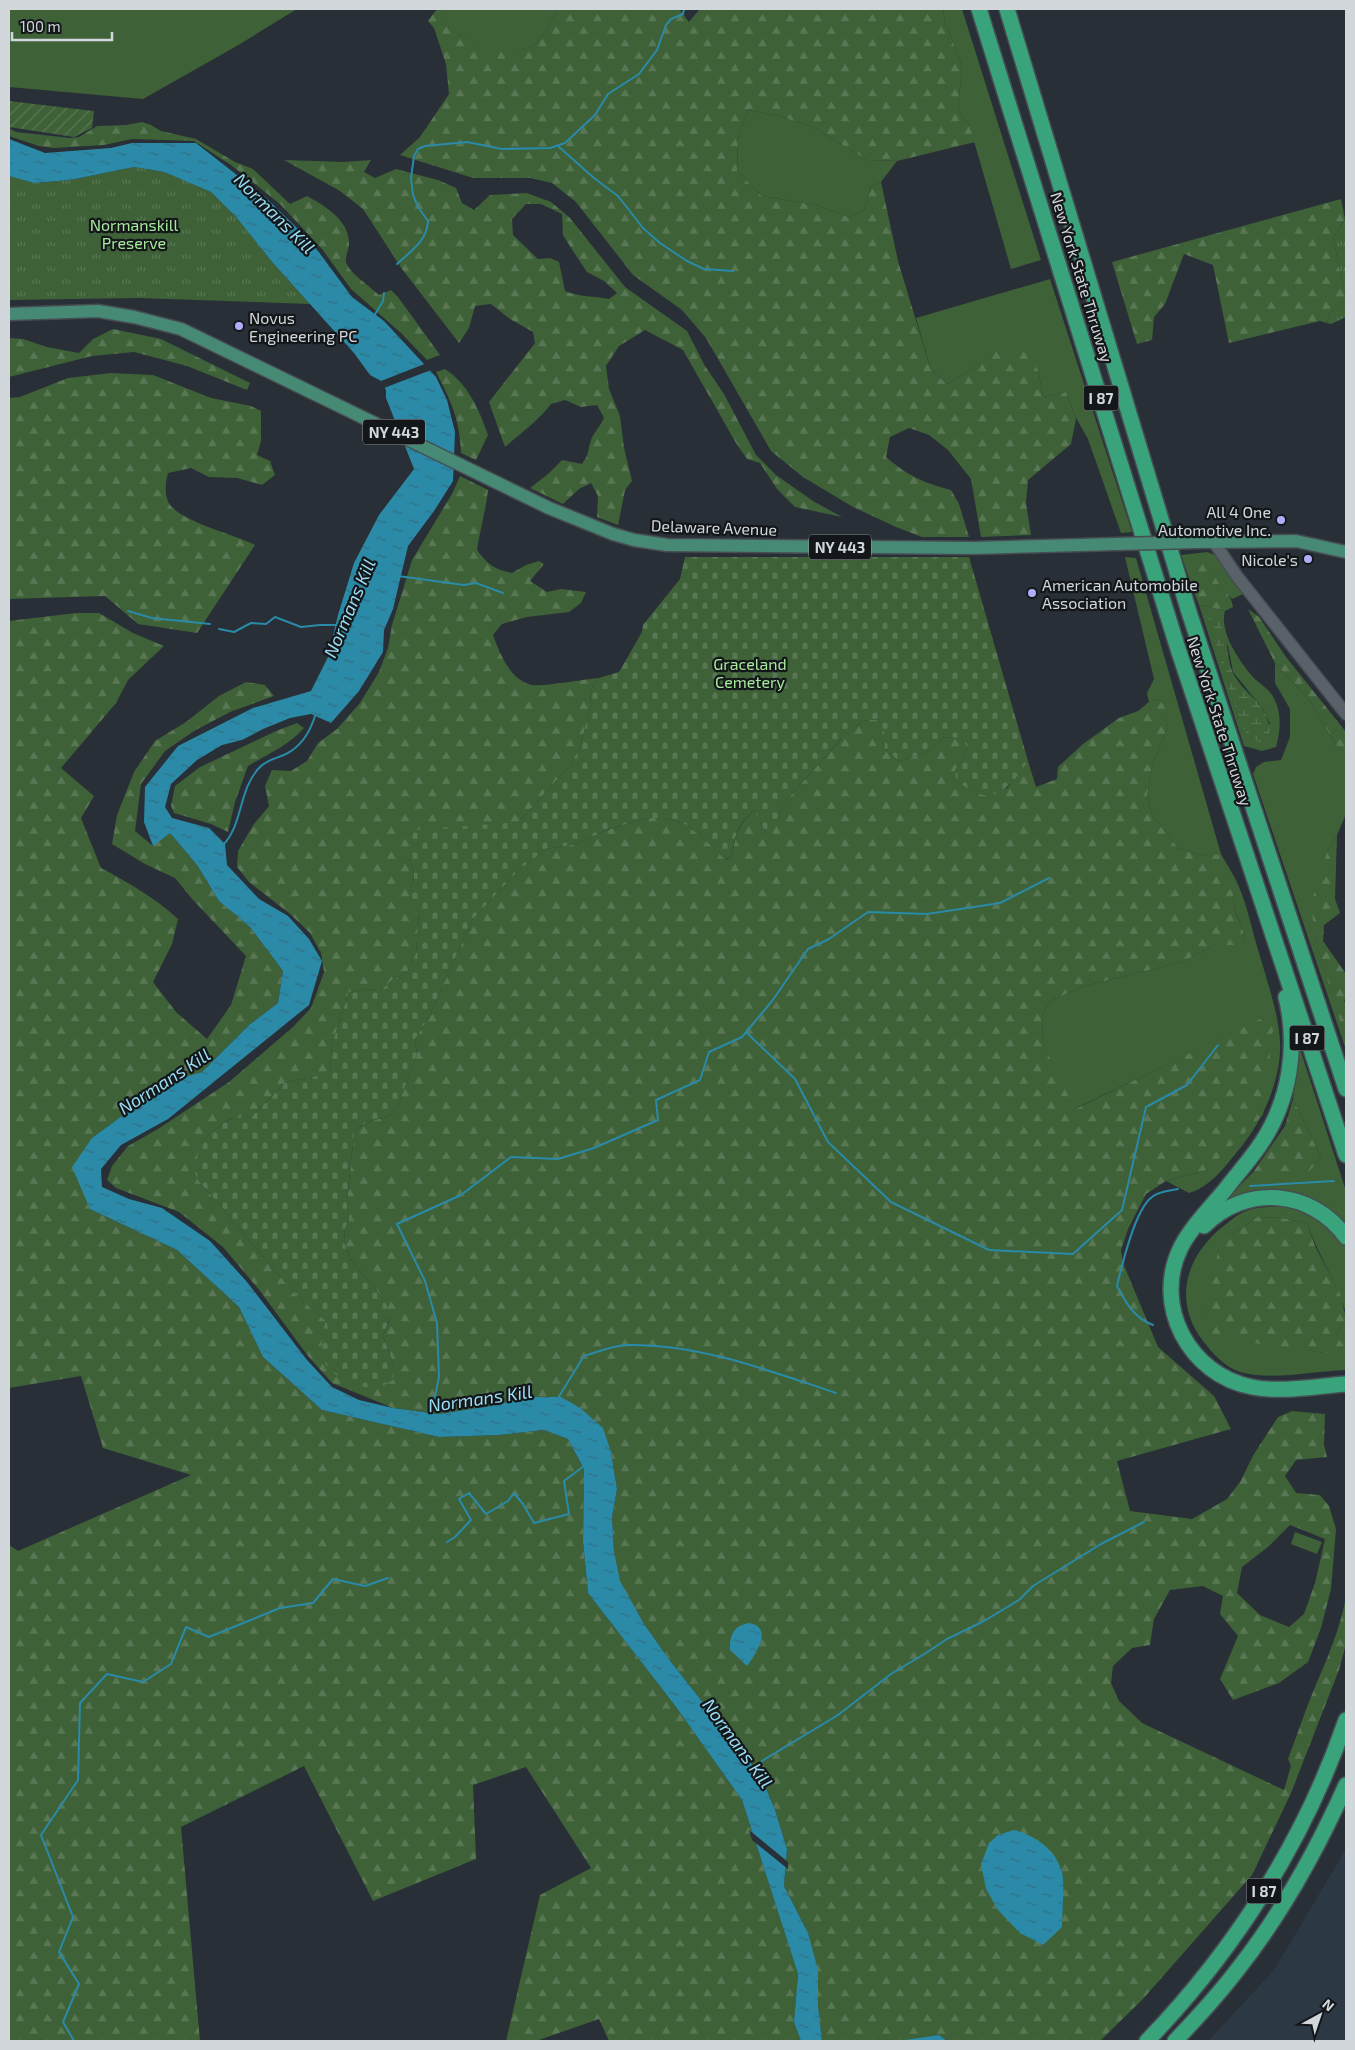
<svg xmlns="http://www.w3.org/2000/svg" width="1355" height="2050" font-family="'Exo 2',sans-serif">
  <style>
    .built { fill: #2c3844 }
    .grass { fill: #3e6138; fill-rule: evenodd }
    .forest { fill: url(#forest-firs); fill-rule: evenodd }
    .wetland { fill: url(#wetland-marsh) }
    .cemetery { fill: url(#cemetery-stones) }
    .park { fill: url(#park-tufts) }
    .garden { fill: url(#garden-furrows) }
    .water { fill: url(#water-ripples) }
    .pier { fill: #282f36 }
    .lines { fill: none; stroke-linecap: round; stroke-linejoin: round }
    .stream { stroke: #2a8aa7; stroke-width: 2 }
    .secondary-casing { stroke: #474d53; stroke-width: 14 }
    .primary-casing { stroke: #474d53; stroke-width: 15 }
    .highway-casing { stroke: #474d53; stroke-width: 18 }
    .secondary { stroke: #596169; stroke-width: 11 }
    .primary { stroke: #468974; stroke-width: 12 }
    .highway { stroke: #39a37c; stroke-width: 15 }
    .primary-bridge-casing { stroke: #474d53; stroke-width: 15; stroke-linecap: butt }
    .primary-bridge { stroke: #468974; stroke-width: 12 }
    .poi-dot { fill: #b0aefa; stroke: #14171a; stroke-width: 2 }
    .labels { text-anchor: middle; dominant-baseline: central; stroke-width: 4.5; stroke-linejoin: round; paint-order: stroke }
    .shield { fill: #14171a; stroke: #999da1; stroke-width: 1 }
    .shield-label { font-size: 15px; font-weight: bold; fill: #d2d7db }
    .park-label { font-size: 16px; fill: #a6e99b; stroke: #14171a }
    .street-label { font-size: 16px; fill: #d2d7db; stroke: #14171a }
    .poi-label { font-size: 16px; fill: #d2d7db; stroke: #14171a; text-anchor: start }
    .water-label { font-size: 18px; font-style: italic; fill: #99ddf5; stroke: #14171a }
  </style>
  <defs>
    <pattern id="forest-firs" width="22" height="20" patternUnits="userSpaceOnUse" patternTransform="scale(1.25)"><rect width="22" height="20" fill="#3e6138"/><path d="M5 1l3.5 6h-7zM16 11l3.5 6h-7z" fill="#597754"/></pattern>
    <pattern id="wetland-marsh" width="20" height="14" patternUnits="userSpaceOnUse" patternTransform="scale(1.25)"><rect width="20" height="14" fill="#3e6138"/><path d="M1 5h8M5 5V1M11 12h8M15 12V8" fill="none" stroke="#597754"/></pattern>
    <pattern id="cemetery-stones" width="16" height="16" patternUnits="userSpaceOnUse" patternTransform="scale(1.25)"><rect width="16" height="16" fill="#3e6138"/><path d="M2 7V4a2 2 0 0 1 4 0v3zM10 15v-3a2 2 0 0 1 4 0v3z" fill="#597754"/></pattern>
    <pattern id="park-tufts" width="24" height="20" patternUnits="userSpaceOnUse" patternTransform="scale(1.25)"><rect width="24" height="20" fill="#3e6138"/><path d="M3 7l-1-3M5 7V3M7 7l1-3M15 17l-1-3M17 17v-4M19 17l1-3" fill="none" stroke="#597754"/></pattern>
    <pattern id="garden-furrows" width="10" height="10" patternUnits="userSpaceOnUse" patternTransform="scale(1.25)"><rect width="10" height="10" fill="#3e6138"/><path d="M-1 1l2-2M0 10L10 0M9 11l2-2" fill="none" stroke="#597754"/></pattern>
    <pattern id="water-ripples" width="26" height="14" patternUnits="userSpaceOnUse" patternTransform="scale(1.25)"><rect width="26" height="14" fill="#2a8aa7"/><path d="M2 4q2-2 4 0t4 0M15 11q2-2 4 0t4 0" fill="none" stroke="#317084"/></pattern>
  </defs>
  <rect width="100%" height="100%" fill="#282f36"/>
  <path class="built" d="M1346,1849V2041H1208L1274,1970Z"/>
  <path class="grass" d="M9,9H297L235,47L143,99L9,87Z
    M445,9H558C552,19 542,41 532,46C502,62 459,39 437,18Z
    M943,9H962L1041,260L1011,269L969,124L958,111L962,65L945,22Z
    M748,110L779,116L815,128L867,160L897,161L881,182L871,186L864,210L850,217L815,205L762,196L737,171L738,138Z
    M1050,279L1132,532L1121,533L1088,439L1075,416L1066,392L1043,397L1038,370L996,349L974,368L947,384L931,370L916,318Z
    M1207,552L1215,555L1243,594L1232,599L1217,582L1212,571L1194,553V592L1181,555Z
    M1125,557L1136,558L1221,854C1227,865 1235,876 1239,887C1248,908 1252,931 1259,953C1267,981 1278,1011 1280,1041C1282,1080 1262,1123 1237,1152C1224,1168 1210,1187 1189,1193L1166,1181L1207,1170L1275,1013L1074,1109L1043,1045L1042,1015L1050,1001L1084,986L1182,962L1215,945H1245L1243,930L1235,910L1233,892L1205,856L1178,848L1152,814L1147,796L1153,763L1168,727L1163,705L1158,699L1149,702L1147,693L1154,679Z
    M1199,605L1225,611C1219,632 1239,660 1252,676C1258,683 1267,687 1272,695C1282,710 1281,730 1276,747L1262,751L1244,746ZM1209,617L1228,646L1233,672L1263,709L1270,724L1238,719Z
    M1275,663L1310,701L1336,745L1346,754V814L1337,835L1327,852L1315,938L1341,1021L1346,1041V1050L1253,774L1256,767L1264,762L1281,760L1290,737V709L1275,683Z
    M1300,1049L1346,1191V1229C1332,1218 1318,1204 1302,1197C1277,1185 1248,1194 1223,1203L1254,1171H1309L1321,1157L1293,1099Z
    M1287,1206C1307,1211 1338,1225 1346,1247C1349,1257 1346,1300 1346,1313C1337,1283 1318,1255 1307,1223L1282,1218L1257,1217L1233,1234L1212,1293L1206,1317L1284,1346L1325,1353L1346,1319V1370C1313,1371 1273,1381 1240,1372C1225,1367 1213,1354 1203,1341C1173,1302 1185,1258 1221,1228C1229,1222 1236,1215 1246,1211C1259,1206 1273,1207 1287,1206Z
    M1295,1532L1322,1542L1317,1554L1291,1544Z"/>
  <path class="forest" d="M437,9H445L438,18C458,39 503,61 532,46C542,41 552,19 558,9H679L689,22L700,9H943L945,22L962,65L958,111L969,124L975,142L897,161L867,160L815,128L779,116L748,110L738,138L737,171L762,196L815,205L850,217L864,210L871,186L881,182L898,261L931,370L947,384L974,368L995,349L1025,352L1038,370L1043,397L1066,392L1076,419L1071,444L1028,480L1026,503L1031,535L981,537L971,479L948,450L929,435L909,428L890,437L886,457C908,476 924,483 951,490L959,504L969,537H922L896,527L853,507L803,477L771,451L706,338L682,310L633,275L576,202L552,183L530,178H473L400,155L420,137L449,94L446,64L434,28L428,21Z
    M142,122L151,125L161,131L196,139L235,162L253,169L290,204L307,196C325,206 349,220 349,243C349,249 345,256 346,262C349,273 371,287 379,295L391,290L398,297L440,355L427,360L401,333L351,289L322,249L280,204L231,165L194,141L132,139L104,145L54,148L39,146L9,136V128L16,132L70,138L79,137L97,126L126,125Z
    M284,160L344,162L371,160L364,172L375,178L396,169L438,180L456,188L462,203L474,210L490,195L527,193L551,202L570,218L625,287L687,331L705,366L724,394L756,455L776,475L813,501L842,517L795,507L777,489L760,463L747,459L736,443L683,350L645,330L619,346L606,366L609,389L620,416L624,448L632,481L625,490L618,525L597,517L598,496L591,483L579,489L563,504L530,488L548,474L562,460L582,464C590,453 587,452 591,440C593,434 601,425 604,418L597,405L581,407L565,400L551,404C539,420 521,433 505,447L489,402L535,343L533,332L510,319L491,304L475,306L469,328L459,343L402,269L363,209L340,191ZM526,204H541L562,214L563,235L571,248L587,272L604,281L617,293L609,299C593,296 580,297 565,291L559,262L550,258L538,259L513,235L512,219Z
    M1341,199L1345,219L1333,238L1346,298L1330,313L1327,323L1320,321L1229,343L1213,265L1184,254L1165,304L1154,317L1152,340L1137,344L1112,262Z
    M113,329L161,339L250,383L247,390L187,366L134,352L92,356L9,377V338L23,339L47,347L79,353L93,339Z
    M445,369C468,384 479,409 488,435L476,460L461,453C460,420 451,401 436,372Z
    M111,373L153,375L211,398L251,406L261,411V441L257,455L270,461L275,475L262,485L237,478L209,477L191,468L168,473C165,483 164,498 171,506C186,523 233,534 255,545L197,633L138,624L105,596L9,599V398L20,397L68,378Z
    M460,476L488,490C486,510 480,529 477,550C488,565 494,569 512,573L526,565L539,561L544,564L530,581L547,592L561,589L586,592L581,603L569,612L527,617L502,624L493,635C500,654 510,680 532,685C542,687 586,679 599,678L590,691L591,705L581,744L571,764L519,822L407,857C426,885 396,890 419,916L416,953L408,971L391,981L380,991L366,989L349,992L332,1044L330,1072L313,1077L286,1082L252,1116L228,1120L209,1134L192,1166L199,1181L296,1295L325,1320L322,1355L394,1366L383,1336L390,1319L382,1297L350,1259L344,1242L345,1228L349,1220L347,1202L354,1132C365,1122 375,1119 389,1117L398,1105L417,1054L415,1039L429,1017L472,920L519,870L546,849L577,844L607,830L647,818H665L687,825L712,846L726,860L732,855C736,834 738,825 754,810L765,832L779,819L782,805L843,737L863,721L878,719L885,731V749L899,761C918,757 931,751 944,737L961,738L968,748L963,761L955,770L956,781L978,794L1007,788L1028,761L1036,787L1057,779L1058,767L1083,744L1119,718L1138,711L1149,702L1158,699L1164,705L1168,727L1153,763L1147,796L1152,814L1178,848L1205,856L1221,854L1233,892L1235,911L1243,930L1245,945H1215L1182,962L1084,986L1050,1001L1042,1015L1043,1044L1075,1109L1275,1012L1263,1115L1207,1170L1166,1181L1146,1194L1128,1229L1121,1250L1123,1263L1158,1347L1214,1396L1231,1429L1117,1461L1130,1511L1192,1519L1227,1499L1240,1482L1254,1454L1278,1417L1292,1411L1325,1414L1324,1445L1327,1457L1296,1460L1285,1476L1296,1493L1320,1495L1329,1506L1336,1529L1331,1589L1321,1628L1308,1662L1279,1683L1233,1700L1220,1679L1238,1636L1220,1614L1223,1596L1203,1586L1170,1590L1154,1619L1150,1645L1132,1648L1113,1666L1111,1683L1119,1701L1142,1723L1284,1790L1291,1766L1288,1759C1297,1735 1305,1711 1315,1687C1328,1657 1340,1629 1346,1597V1644L1339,1670L1291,1793L1252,1875L1142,2000L1100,2041H947L939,2035L904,2041H822L808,1933L784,1886L787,1849L775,1810L761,1776L671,1662L644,1624L619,1581L614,1552L612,1517L617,1489L611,1452L530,1397L485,1407L438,1414L393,1408L332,1383L308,1356L260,1291L223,1247L179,1212L116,1188L107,1180L112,1166L128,1146L158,1129L229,1082L293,1027L311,1008L324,972L321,953L310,933L289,913L249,882L237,867L238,851L254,824L269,806L265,786L272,770L291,771L307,761L318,743L337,729L360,703L379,672L388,648L392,625L412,560L452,494ZM1290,1525L1325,1539L1315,1583L1304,1614L1289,1627L1260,1615L1237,1593L1242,1567L1268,1547Z
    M1194,553L1205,557L1212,563C1211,584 1231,589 1233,607L1225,611L1199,605L1194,592Z
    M1248,609L1259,617L1286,657L1346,732V754L1336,745L1310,701L1275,663Z
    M76,613H99L133,633L164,646L128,680L116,703L61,768L94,796L81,818L101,868C129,883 154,897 178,919L172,944L153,982L176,1012L207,1039L231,1005L246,956L193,900L175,878L145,864L112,844L117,815L134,772L155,741L186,722L219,696L246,682L265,685L274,696L230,712L194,731L165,751L141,784L135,831L153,846L169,832L197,865L219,901L250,927L283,971L278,1003L249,1025L202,1072L168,1083L92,1138L90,1209L177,1250L239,1307L263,1357L322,1410L439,1437L498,1435L544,1430L568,1439L584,1469L583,1541L588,1593L676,1707L742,1800L798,1974L794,2022L801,2041H609L599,2019L536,2041H506L540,1895L591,1868L526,1767L473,1785L476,1859L373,1901L304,1766L181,1827L200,2041H9V1545L18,1551L191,1475L103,1448L81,1376L9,1388V621Z
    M297,723L304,728C288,746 268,754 248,766L235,802L228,832L211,824L174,813L171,806L175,786L200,767L276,731Z
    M1337,835L1335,899L1340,913L1324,925L1323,941L1346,974V998L1344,1000L1346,1006V1041L1315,938L1311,903L1327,852Z
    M1293,1099L1321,1157L1309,1172L1254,1171L1285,1126Z
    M1257,1217L1282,1218L1307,1223L1315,1246L1341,1296L1346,1319L1336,1335L1346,1349L1325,1353L1213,1337L1206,1317L1219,1246L1233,1234Z"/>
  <path class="wetland" d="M1213,615C1230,628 1225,655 1233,673C1246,699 1272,702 1269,738L1261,743L1247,735L1238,719L1208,617Z"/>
  <path class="cemetery" d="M685,557H969L1028,761C1017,777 1000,803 976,793C969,790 963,785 956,781L955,770L963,761L968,748L961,738L944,737C931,751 918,757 899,761L885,749L884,731L878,719L863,721L841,739L782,805L779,819L772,834L765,832L754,810C738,824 735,835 732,855L725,860L712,846L687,825L665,818H647L607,830L577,844L546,849L519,870L472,920L429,1017L415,1039L417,1054L398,1105L389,1117C375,1119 364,1122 354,1132L347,1202L349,1220L345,1228L344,1242L350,1259L382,1297L387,1306L390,1318L383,1336L394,1366L393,1380C389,1382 384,1386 379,1387C361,1391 325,1375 322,1355C320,1345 324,1331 325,1320L296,1295L199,1181L191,1166L209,1134L228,1120L252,1116L286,1082L313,1077L330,1071L332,1044L349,992L366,989L380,991L391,981L408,971L416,953L419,916C416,913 412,910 411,907C403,889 424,882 407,857L414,830L519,822L571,764L581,744L586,724L591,705L590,691L599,678L619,672L642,632L643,625L680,579Z"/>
  <path class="park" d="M134,167L164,172L211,192L236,217L273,263L310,304L139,298L9,300V176L34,183L70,180Z
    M1346,218V317L1331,324L1327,323L1330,313L1346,298L1333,238Z"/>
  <path class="garden" d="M9,101L94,111L92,128L74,137L9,127Z"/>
  <path class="water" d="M9,139L45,153L111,148L132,143H196L265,197L294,225L318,251L352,297L384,321L436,377L447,400L455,432L453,481L434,511L408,546L393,609L384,630L383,652L359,691L331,723L311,714L290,718L263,729L242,740L222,745L197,760L171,784L165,807L172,818L209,828L225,844L227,865L259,899L288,916L309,939L322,961L309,1005L168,1119L121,1145L101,1169L102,1187L129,1199L162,1208L210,1241L247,1282L307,1360L332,1387L359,1400L393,1408L438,1414L485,1407L530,1397H561L580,1408L603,1428L611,1452L617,1489L612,1517L614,1552L620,1581L644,1624L671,1662L761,1776L775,1810L787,1849L784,1886L808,1933L818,1970V2007L822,2041H801L794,2022L798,1974L742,1800L676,1707L588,1593L583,1541L584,1469L568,1439L544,1430L498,1435L439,1437L322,1410L263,1357L239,1307L177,1250L90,1209L72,1167L92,1138L168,1082L202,1072L249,1025L278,1003L283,971L250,927L219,901L197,865L170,833L153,846L144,822L145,787L178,746L253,708L311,691L328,657L338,615L354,563L379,515L414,469L386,398V390L381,381L370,375L354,353L273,263L236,217L211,192L164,172L134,167L70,180L34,183L9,176Z
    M749,1623C774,1627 756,1654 747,1666L730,1650C729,1636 734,1625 749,1623Z
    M1014,1830C1035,1836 1055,1848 1062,1872C1065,1884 1062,1913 1062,1927L1043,1945L1020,1933L998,1910L986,1889L981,1864L989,1843L998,1835Z
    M939,2035L947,2041H904L905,2040Z"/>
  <path class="pier" d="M427,363L431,370L384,388L381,381Z
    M749,1830L788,1862V1869L752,1840Z"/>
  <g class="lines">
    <path class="stream" d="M559,147L594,178L618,196L643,228L660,243L687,261L704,269L733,271
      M397,264C412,250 427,241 428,221L418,207L413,195L411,178L414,156L418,149L425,146L467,142L502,149L550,148L565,143L595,115L608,94L639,74L657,50L666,25L671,19L683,14L684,9
      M374,316L383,301L384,293
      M398,576L464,585L476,583L503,593
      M128,611L152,618L210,624
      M219,629L234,632L251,623L266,624L275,617L301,627L320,625H338
      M224,844C243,823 239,789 259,768C267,759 276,759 286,754C302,746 310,732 315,716
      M747,1033L795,1079L828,1142L891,1202L989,1250L1073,1254L1122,1210L1146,1107L1187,1085L1218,1045
      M1250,1186L1334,1181
      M1153,1325C1134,1318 1126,1303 1117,1286C1122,1265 1135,1209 1152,1197C1159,1191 1169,1191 1178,1189
      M558,1398L584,1356C598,1352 614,1345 628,1345C700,1344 770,1371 836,1393
      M431,1416L439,1377L437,1323L425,1281L397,1224L461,1195L511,1157L558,1159L594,1148L658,1120L656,1100L700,1080L709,1052L742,1037L772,1001L808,949L829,939L868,912L927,914L1000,903L1049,878
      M447,1542L455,1537L471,1520L459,1499L469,1493L486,1514L508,1501L514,1493L523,1504L534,1523L569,1514L564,1481L584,1466
      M755,1771L762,1761L838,1715L891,1674L926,1653L947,1639L984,1621L1019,1600L1033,1586L1101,1544L1144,1522
      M74,2041L63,2022L79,1984L59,1952L73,1917L41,1835L78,1780L80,1703L107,1674L143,1682L171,1664L186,1627L209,1637L280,1608L313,1603L333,1579L365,1586L388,1578"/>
    <g class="secondary-casing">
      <path id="secondary" d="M1214,542L1236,575L1346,714"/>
    </g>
    <g class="primary-casing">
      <path id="primary" d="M9,314L98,311L134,317L181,329L549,508L613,534L634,540L667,545L974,548L1117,544
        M1196,542L1296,541L1346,552"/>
    </g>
    <g class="highway-casing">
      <path id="highway" d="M979,9L1178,649L1346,1155
        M1007,9L1189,612L1346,1089
        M1286,997C1298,1046 1290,1099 1262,1142C1251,1159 1237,1174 1225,1190C1210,1208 1192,1226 1181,1247C1152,1305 1189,1375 1252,1387C1280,1393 1317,1386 1346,1384
        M1204,1226C1246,1184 1311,1189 1346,1237
        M1147,2041C1235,1950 1305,1840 1346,1720
        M1175,2041C1197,2018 1219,1994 1238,1969C1282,1913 1317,1850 1346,1785"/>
    </g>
    <use href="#secondary" class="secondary"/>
    <use href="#primary" class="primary"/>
    <use href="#highway" class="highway"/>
    <g class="primary-bridge-casing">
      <path id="primary-bridge" d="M1117,544L1196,542"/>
    </g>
    <use href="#primary-bridge" class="primary-bridge"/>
  </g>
  <g class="poi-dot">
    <circle cx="239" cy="326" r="5"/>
    <circle cx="1281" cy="520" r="5"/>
    <circle cx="1308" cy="559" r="5"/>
    <circle cx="1032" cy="593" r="5"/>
  </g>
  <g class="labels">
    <g class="shield">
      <rect x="1083.5" y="385.5" width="35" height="25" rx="4"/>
      <rect x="363" y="419.5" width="62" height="25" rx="4"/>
      <rect x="809" y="534.5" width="62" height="25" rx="4"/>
      <rect x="1289.5" y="1025.5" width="35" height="25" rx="4"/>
      <rect x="1246.5" y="1878.5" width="35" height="25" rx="4"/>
    </g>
    <g class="shield-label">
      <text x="1101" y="398">I 87</text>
      <text x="394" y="432">NY 443</text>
      <text x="840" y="547">NY 443</text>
      <text x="1307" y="1038">I 87</text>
      <text x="1264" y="1891">I 87</text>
    </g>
    <g class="park-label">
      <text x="134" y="224">Normanskill<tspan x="134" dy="18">Preserve</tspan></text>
      <text x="750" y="663">Graceland<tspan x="750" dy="18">Cemetery</tspan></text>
    </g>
    <g class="street-label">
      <text transform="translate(1082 277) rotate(73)">New York State Thruway</text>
      <text transform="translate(714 527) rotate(2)">Delaware Avenue</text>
      <text transform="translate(1220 721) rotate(72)">New York State Thruway</text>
    </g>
    <g class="poi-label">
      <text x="249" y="317">Novus<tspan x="249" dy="18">Engineering PC</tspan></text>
      <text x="1271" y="511" text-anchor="end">All 4 One<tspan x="1271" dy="18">Automotive Inc.</tspan></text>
      <text x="1298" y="559" text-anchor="end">Nicole's</text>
      <text x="1042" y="584">American Automobile<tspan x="1042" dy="18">Association</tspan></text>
    </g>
    <g class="water-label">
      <text transform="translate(275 213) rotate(45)">Normans Kill</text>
      <text transform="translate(349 608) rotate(-67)">Normans Kill</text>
      <text transform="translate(164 1081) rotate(-33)">Normans Kill</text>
      <text transform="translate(480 1398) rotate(-8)">Normans Kill</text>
      <text transform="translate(738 1743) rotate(54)">Normans Kill</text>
    </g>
  </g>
  <rect width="1355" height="2050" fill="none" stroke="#d2d7db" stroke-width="20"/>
  <g transform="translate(1320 2015) rotate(40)" stroke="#14171a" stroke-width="4" paint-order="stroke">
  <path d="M0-4L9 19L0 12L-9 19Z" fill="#d2d7db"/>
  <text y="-8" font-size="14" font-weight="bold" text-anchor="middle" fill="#d2d7db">N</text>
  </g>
  <path d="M12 32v8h100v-8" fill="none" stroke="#d2d7db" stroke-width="2.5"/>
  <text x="20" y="32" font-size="15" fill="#d2d7db" stroke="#14171a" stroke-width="4" paint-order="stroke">100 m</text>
</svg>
